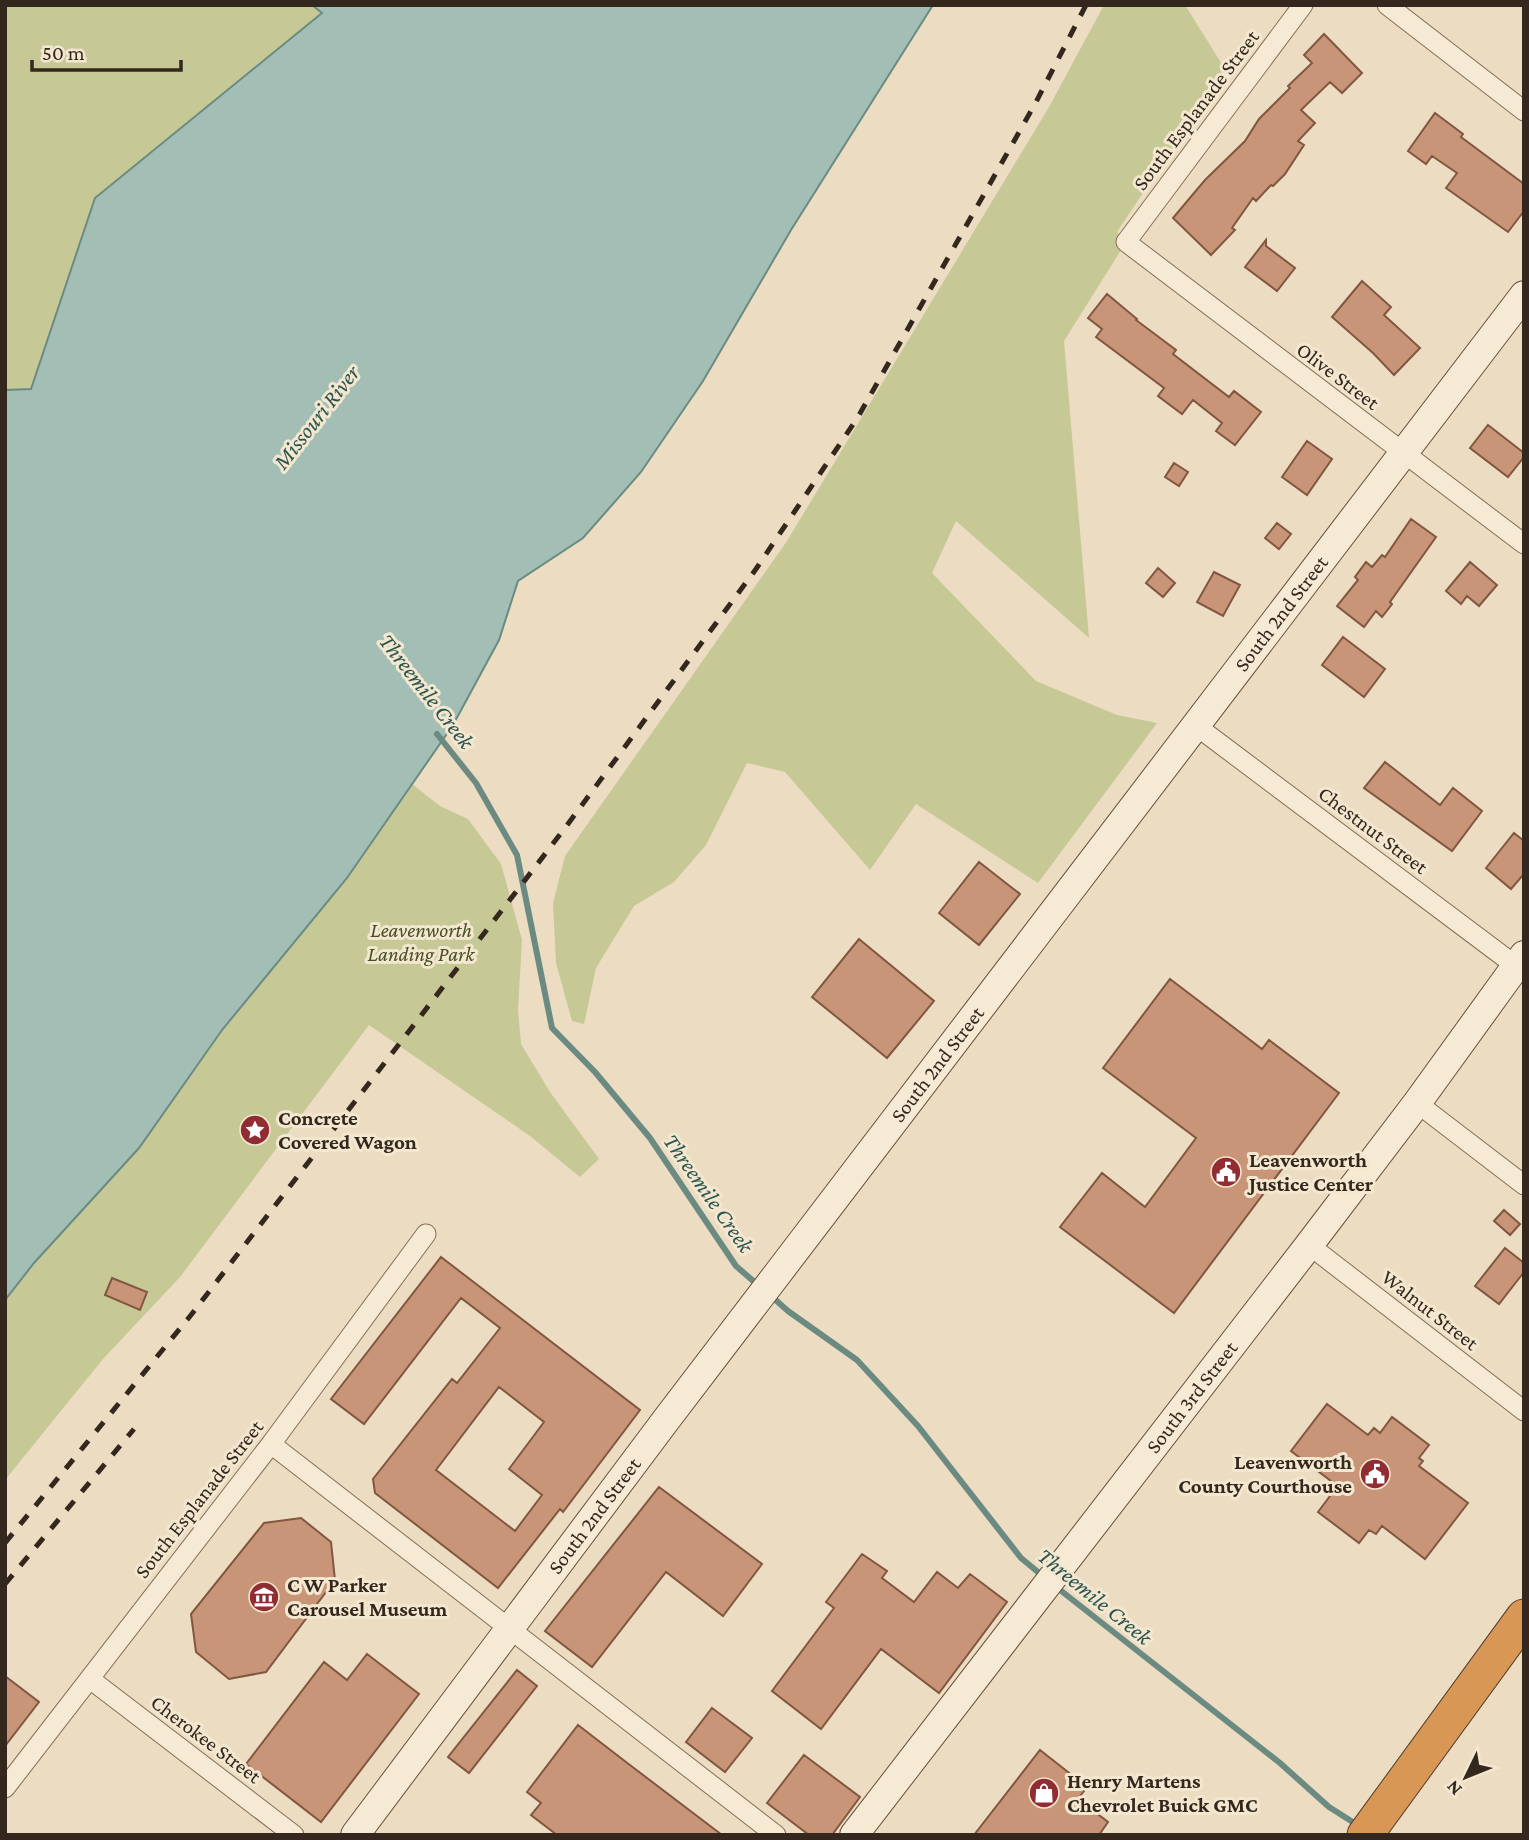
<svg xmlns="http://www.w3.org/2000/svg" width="1529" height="1840" font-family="'Crimson Pro',serif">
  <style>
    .green { fill: #c6c996 }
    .water { fill: #a3beb5; stroke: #6b8b82; stroke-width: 2 }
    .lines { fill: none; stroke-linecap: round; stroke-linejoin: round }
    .stream { stroke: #6b8b82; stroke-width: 6 }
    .building { fill: #c89578; stroke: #825740; stroke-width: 2; fill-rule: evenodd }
    .street-casing { stroke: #846e59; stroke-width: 21 }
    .secondary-casing { stroke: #664f3d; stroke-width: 30 }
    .highway-casing { stroke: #523d2e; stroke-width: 37 }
    .street { stroke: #f7ead4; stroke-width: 19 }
    .secondary { stroke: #f7ead4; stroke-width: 28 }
    .highway { stroke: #d89754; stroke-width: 35 }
    .rail { stroke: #34271d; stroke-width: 5; stroke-dasharray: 12 12; stroke-linecap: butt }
    .labels { text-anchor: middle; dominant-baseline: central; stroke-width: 6; stroke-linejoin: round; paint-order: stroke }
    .street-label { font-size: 21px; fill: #34271d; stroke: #f3e7d0 }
    .park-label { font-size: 21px; font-style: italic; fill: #475025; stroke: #f3e7d0 }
    .poi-label { font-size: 21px; font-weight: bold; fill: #34271d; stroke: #f3e7d0; text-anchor: start }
    .water-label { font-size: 23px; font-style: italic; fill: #2d544f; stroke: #f3e7d0 }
  </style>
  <rect width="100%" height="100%" fill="#ecdcc1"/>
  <path class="green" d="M5,5H311L323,12L95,198L31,389L5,390Z
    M1104,5H1185L1225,69L1117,232L1126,242L1064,341L1089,638L956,521L932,573L1036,681L1117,715L1157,723L1038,883L916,804L870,870L785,772L747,763L706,845L674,882L634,906L596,968L584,1024L572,1021L556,963L553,903L565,856L787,541L1049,107Z
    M412,784L440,806L468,819L501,864L522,940L518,1010L521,1044L550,1092L599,1159L580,1177L530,1136L369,1025L180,1277L103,1359L5,1480V1300L34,1263L139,1148L222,1030L347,878Z"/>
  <path class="water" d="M312,5H933L791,230L703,381L641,472L583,538L518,581L499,640L453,725L347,878L222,1030L139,1148L34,1263L5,1300V390L31,389L95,198L322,13Z"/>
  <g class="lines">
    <path class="stream" d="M437,734L476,783L517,855L552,1028L595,1072L650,1138L736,1266L759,1286
      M770,1295L788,1311L857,1360L918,1426L1021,1558L1044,1577
      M1055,1586L1280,1763L1329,1807L1359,1826"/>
  </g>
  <path class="building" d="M1324,34L1362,73L1342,93L1330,82L1301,110L1315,123L1298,141L1304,145L1285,174L1273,186L1271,185L1256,201L1253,198L1232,228L1235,230L1211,255L1173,218L1205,180L1245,141L1259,119L1290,88L1288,86L1312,63L1304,55Z
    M1435,113L1463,134L1461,137L1524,184V211L1508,232L1446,188L1457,173L1432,156L1426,164L1408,151Z
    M1266,240V246L1295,268L1277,291L1245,267Z
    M1362,281L1391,307L1384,315L1420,348L1394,375L1373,353L1332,317Z
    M1107,294L1137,319L1136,320L1176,350L1173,354L1229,397L1234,391L1261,412L1235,445L1216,431L1222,423L1193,400L1182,414L1158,396L1164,388L1096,337L1102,329L1088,318Z
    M1488,425L1524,453V457L1508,477L1470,448Z
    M1307,441L1332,459L1307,495L1282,477Z
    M1174,463L1188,472L1179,486L1165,477Z
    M1411,519L1436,537L1390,602L1392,604L1382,617L1376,611L1364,627L1337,606L1358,580L1355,577L1366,562L1372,567L1382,555L1385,557Z
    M1277,523L1291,534L1279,549L1265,538Z
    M1470,562L1497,585L1479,606L1467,596L1461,604L1446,591Z
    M1158,568L1175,583L1163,597L1146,583Z
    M1214,572L1240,585L1223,616L1197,602Z
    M1343,637L1385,669L1364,697L1322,665Z
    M1385,762L1440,805L1453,788L1482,811L1452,851L1364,788Z
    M1514,833L1524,841V874L1511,889L1486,868Z
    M979,862L1020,894L979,945L939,913Z
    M859,939L934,1001L887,1058L812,997Z
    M1170,979L1262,1049L1269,1040L1339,1093L1174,1313L1060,1227L1102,1173L1145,1207L1196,1138L1103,1068Z
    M1504,1210L1520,1224L1510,1235L1494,1221Z
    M1505,1248L1524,1263V1272L1499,1304L1475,1286Z
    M441,1257L640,1410L563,1512L560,1509L498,1588L375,1493L373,1479L452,1379L457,1383L500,1328L461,1298L364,1424L331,1399ZM499,1387L544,1422L509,1469L542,1495L515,1531L436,1470Z
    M112,1278L147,1292L140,1310L105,1295Z
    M1327,1404L1368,1435L1374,1428L1380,1433L1392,1417L1429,1445L1419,1458L1423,1461L1419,1466L1468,1503L1425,1559L1382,1526L1376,1534L1369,1530L1359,1543L1318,1512L1330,1496L1324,1491L1331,1481L1291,1451Z
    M659,1487L762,1564L723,1616L666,1572L592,1667L545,1631Z
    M301,1518L331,1542L335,1580L266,1672L229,1679L196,1652L191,1614L264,1523Z
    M862,1554L887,1571L882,1578L914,1602L937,1572L958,1588L970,1574L1007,1602L939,1693L881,1649L821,1729L772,1691L834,1608L826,1602Z
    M367,1654L419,1694L321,1822L246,1764L324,1662L347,1680Z
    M517,1670L537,1686L469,1773L448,1757Z
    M5,1676L39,1702L5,1746Z
    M712,1708L752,1738L725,1772L686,1742Z
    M578,1725L626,1762L722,1835H557L531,1815L541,1803L527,1792Z
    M1040,1750L1087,1787L1078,1799L1108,1822L1099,1835H974Z
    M804,1755L860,1797L832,1835H809L767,1803Z"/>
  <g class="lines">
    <g class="street-casing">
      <path id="street" d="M1303,5L1126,242L1524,544
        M1387,5L1524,111
        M1195,725L1524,972
        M1417,1103L1524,1185
        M1309,1245L1524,1411
        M271,1444L776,1835
        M90,1679L294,1835
        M5,1788L271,1444L426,1234"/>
    </g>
    <g class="secondary-casing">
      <g id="secondary">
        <path id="s1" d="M355,1835L666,1420L1524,295"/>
        <path id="s2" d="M854,1835L1309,1245L1417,1103L1524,955"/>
      </g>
    </g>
    <g class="highway-casing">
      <path id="highway" d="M1365,1835L1524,1617"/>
    </g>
    <use href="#street" class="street"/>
    <use href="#secondary" class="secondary"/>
    <use href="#highway" class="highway"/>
    <path class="rail" d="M5,1543L191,1315L565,828L756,569L858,417L1035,104L1086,5
      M5,1584L134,1429"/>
  </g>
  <defs>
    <g id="sight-disc" transform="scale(1.575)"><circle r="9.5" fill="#902c32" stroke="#f3e7d0"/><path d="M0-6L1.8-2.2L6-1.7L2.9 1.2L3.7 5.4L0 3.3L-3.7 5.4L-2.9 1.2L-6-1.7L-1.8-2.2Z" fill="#fff"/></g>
    <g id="civic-disc" transform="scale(1.575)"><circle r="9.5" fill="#902c32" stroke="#f3e7d0"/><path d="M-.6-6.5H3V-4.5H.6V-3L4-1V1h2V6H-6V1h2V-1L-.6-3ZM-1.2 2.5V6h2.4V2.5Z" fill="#fff"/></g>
    <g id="museum-disc" transform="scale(1.575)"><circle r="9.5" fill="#902c32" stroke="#f3e7d0"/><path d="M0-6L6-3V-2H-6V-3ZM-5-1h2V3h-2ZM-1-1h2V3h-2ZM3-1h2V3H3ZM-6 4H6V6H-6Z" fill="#fff"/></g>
    <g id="shop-disc" transform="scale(1.575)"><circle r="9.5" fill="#902c32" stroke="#f3e7d0"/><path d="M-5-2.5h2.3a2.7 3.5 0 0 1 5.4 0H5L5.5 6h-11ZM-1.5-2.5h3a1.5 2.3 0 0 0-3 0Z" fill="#fff"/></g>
  </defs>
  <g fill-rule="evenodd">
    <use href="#sight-disc" x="255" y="1130"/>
    <use href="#civic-disc" x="1226" y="1172"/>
    <use href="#civic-disc" x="1375" y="1474"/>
    <use href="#museum-disc" x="264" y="1597"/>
    <use href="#shop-disc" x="1044" y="1793"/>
  </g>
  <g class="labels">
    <g class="street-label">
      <text transform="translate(1196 110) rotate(-53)">South Esplanade Street</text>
      <text transform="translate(1338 376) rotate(37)">Olive Street</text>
      <text stroke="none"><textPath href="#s1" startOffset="1533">South 2nd Street</textPath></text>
      <text transform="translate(1373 830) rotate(37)">Chestnut Street</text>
      <text stroke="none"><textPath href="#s1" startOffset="966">South 2nd Street</textPath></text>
      <text transform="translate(1430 1310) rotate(38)">Walnut Street</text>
      <text stroke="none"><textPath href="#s2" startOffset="553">South 3rd Street</textPath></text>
      <text transform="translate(199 1499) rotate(-52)">South Esplanade Street</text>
      <text stroke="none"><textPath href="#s1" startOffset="399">South 2nd Street</textPath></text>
      <text transform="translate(206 1739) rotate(37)">Cherokee Street</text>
    </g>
    <g class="park-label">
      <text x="421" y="930">Leavenworth<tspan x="421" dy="24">Landing Park</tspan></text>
    </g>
    <g class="poi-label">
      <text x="278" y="1118">Concrete<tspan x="278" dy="24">Covered Wagon</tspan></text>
      <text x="1249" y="1160">Leavenworth<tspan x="1249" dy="24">Justice Center</tspan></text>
      <text x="1352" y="1462" text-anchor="end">Leavenworth<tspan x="1352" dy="24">County Courthouse</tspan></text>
      <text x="287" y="1585">C W Parker<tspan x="287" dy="24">Carousel Museum</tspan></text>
      <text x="1067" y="1781">Henry Martens<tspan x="1067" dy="24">Chevrolet Buick GMC</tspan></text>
    </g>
    <g class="water-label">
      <text transform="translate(316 417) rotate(-52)">Missouri River</text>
      <text transform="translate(427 691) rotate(52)">Threemile Creek</text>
      <text transform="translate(709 1193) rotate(55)">Threemile Creek</text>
      <text transform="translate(1095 1596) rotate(39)">Threemile Creek</text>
    </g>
  </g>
  <rect width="1529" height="1840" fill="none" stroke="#34271d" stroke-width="14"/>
  <g transform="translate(1466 1777) rotate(227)" stroke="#f3e7d0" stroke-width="5" paint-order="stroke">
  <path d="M0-5L12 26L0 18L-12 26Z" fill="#34271d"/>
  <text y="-10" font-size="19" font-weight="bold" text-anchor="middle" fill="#34271d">N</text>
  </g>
  <path d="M32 60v10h149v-10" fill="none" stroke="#34271d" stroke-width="3.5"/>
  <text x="42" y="60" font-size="21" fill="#34271d" stroke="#f3e7d0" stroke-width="5" paint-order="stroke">50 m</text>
</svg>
